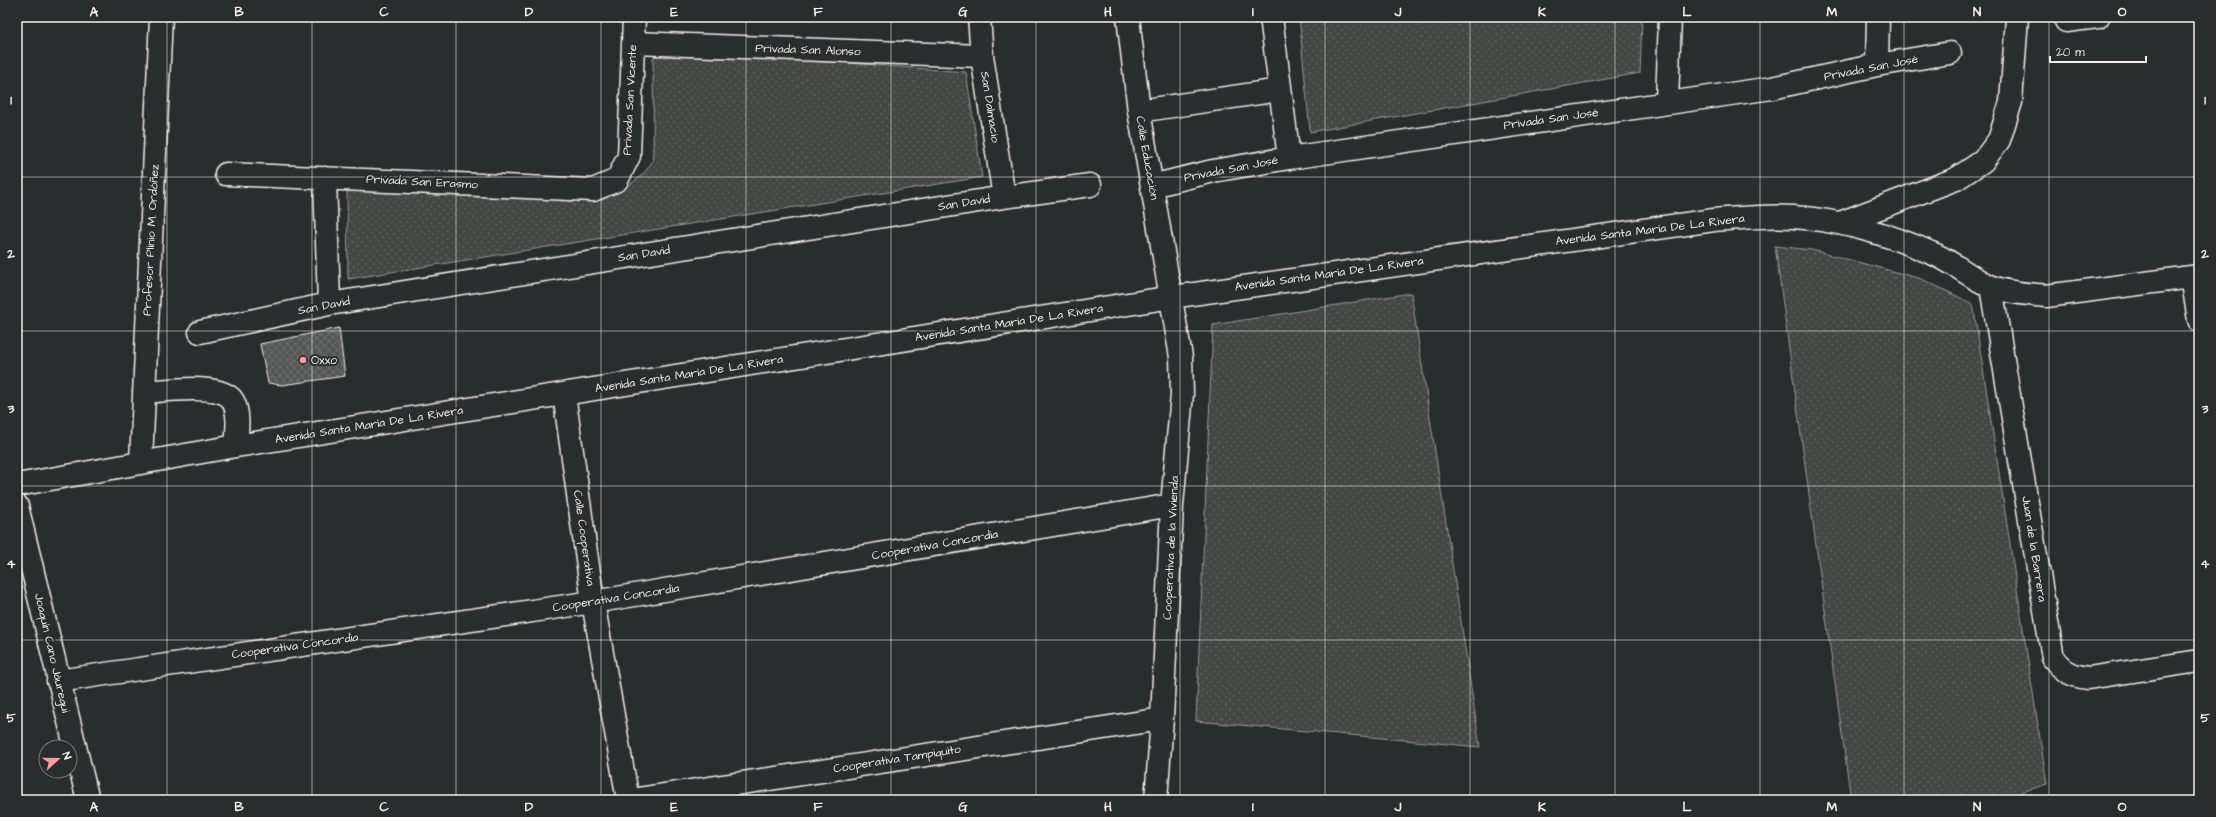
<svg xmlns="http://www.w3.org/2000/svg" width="2216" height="817" font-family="'Architects Daughter',sans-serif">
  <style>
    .grass { fill: url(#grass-dots); stroke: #9c9c96 }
    .building { fill: url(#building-cross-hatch); stroke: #f4f1e8 }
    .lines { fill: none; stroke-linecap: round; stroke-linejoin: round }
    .minor-casing { stroke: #f4f1e8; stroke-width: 25 }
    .minor { stroke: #2a2d2e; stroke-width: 22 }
    .grid { fill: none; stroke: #f4f1e8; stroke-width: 1; stroke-opacity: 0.55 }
    .poi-dot { fill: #ff9aa2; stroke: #2a2d2e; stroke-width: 1.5 }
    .labels { text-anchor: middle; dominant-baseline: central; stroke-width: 4; stroke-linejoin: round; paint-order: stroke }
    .street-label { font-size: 12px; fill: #f4f1e8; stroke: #2a2d2e }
    .poi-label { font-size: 12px; fill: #f4f1e8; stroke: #2a2d2e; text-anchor: start }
    .neatline { fill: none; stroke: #f4f1e8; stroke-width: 1.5 }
    .grid-label { font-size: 13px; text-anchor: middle; font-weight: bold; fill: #f4f1e8 }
  </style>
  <defs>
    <pattern id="grass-dots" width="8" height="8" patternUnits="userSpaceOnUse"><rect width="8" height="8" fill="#444645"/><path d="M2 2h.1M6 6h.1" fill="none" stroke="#606160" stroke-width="1.8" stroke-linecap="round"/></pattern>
    <pattern id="building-cross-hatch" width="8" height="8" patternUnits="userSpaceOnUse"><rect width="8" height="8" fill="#555756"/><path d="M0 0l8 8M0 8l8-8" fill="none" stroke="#6e706e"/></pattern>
  </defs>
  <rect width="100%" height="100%" fill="#2a2d2e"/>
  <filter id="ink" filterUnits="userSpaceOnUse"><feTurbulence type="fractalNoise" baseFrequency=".025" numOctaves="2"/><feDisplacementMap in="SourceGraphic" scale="8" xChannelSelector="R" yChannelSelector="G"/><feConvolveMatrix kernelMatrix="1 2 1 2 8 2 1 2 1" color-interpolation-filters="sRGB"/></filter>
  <g filter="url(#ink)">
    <path class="grass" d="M1299,17H1642L1640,73L1310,132Z
      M667,49L966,72L982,177L348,279L347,188L602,200C620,191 641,181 652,162C654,157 653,72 653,58Z
      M1775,246L1812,250L1922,279L1973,304L2047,784L1997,800H1851Z
      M1411,293L1480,747L1196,721L1213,325Z"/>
    <path class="building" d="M339,328L345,376L282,385L268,383L260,344Z"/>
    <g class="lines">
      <g class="minor-casing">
        <path id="minor" d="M979,17L982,56L1004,197
          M1128,17L1139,111L1181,357L1182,394L1172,505L1162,719L1156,800
          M1271,17L1289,158
          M2066,21L2098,17
          M634,43L982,56
          M1877,65L1878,17
          M1667,102L1670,17
          M1139,111L1279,90
          M226,174L593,190L617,180L629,156L634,17
          M325,178L329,304
          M1152,186L1213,171L1289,158L1772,88L1877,65L1950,53
          M1840,223L1956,179L1983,161L1999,140L2011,102L2017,17
          M2192,277L2199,320
          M1991,287L2053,658C2063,671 2071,676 2088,678L2199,661
          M200,332L329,304L1004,197L1090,185
          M144,392C164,391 222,382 233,401C240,414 237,432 236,446
          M564,394L593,602L628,800
          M141,462L161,17
          M17,485L236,446L1172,297L1714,220C1740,218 1767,215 1793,217C1843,220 1891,235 1936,255C1956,264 1972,279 1992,287C2009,293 2028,294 2046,296L2199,276
          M17,506L88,800
          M58,681L593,602L1172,505
          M631,800L1162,719"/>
      </g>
      <use href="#minor" class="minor"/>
    </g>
  </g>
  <path class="grid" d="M167,17V800M312,17V800M456,17V800M601,17V800M746,17V800M891,17V800M1036,17V800M1180,17V800M1325,17V800M1470,17V800M1615,17V800M1760,17V800M1904,17V800M2049,17V800M17,177H2199M17,331H2199M17,486H2199M17,640H2199"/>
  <circle class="poi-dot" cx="303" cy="360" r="4"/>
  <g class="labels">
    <g class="street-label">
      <text transform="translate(808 50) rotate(2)">Privada San Alonso</text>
      <text transform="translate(1871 68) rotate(-11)">Privada San José</text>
      <text transform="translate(630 100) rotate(-87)">Privada San Vicente</text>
      <text transform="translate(990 107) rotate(81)">San Dalmacio</text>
      <text transform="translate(1551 119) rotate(-8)">Privada San José</text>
      <text transform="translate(1147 158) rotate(80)">Calle Educación</text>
      <text transform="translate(1231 169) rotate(-11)">Privada San José</text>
      <text transform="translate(422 182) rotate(3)">Privada San Erasmo</text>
      <text transform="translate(964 203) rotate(-9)">San David</text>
      <text transform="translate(1650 230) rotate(-7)">Avenida Santa María De La Rivera</text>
      <text transform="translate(151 240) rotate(-87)">Profesor Plinio M. Ordóñez</text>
      <text transform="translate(644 254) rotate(-9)">San David</text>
      <text transform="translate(1329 274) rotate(-8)">Avenida Santa María De La Rivera</text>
      <text transform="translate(324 306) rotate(-11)">San David</text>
      <text transform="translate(1009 323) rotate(-9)">Avenida Santa María De La Rivera</text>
      <text transform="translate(689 374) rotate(-9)">Avenida Santa María De La Rivera</text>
      <text transform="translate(369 425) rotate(-9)">Avenida Santa María De La Rivera</text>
      <text transform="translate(584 538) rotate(82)">Calle Cooperativa</text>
      <text transform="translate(935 545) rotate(-10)">Cooperativa Concordia</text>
      <text transform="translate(1171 548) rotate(-87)">Cooperativa de la Vivienda</text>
      <text transform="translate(2034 549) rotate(81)">Juan de la Barrera</text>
      <text transform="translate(616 598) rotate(-9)">Cooperativa Concordia</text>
      <text transform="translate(295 646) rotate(-8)">Cooperativa Concordia</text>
      <text transform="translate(52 653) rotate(77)">Joaquín Cano Jáuregui</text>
      <text transform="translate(897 759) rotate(-9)">Cooperativa Tampiquito</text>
    </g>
    <g class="poi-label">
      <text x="311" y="360">Oxxo</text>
    </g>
  </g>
  <rect width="2216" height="817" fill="none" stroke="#2a2d2e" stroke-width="44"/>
  <g transform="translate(58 759) rotate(69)"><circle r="19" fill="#2a2d2e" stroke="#7b7b78"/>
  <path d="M0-3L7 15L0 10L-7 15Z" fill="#ff9aa2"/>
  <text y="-6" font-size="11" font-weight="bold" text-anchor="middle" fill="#f4f1e8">N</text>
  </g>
  <path d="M2050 56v6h96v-6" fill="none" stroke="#f4f1e8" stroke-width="2"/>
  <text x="2056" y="56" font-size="12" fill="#f4f1e8" stroke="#2a2d2e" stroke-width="3" paint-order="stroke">20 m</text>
  <rect x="22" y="22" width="2172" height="773" class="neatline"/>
  <g class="grid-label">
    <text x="94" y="16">A</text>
    <text x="239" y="16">B</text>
    <text x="384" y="16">C</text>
    <text x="529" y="16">D</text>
    <text x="674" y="16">E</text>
    <text x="818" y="16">F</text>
    <text x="963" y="16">G</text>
    <text x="1108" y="16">H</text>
    <text x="1253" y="16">I</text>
    <text x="1398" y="16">J</text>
    <text x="1542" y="16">K</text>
    <text x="1687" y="16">L</text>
    <text x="1832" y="16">M</text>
    <text x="1977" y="16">N</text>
    <text x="2122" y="16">O</text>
    <text x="11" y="104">1</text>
    <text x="2205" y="104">1</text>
    <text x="11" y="258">2</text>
    <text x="2205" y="258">2</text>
    <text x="11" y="413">3</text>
    <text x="2205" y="413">3</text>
    <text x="11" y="568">4</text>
    <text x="2205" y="568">4</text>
    <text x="11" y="722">5</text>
    <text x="2205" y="722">5</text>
    <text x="94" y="811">A</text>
    <text x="239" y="811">B</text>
    <text x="384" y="811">C</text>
    <text x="529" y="811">D</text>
    <text x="674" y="811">E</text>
    <text x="818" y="811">F</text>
    <text x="963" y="811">G</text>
    <text x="1108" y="811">H</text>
    <text x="1253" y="811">I</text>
    <text x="1398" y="811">J</text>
    <text x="1542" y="811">K</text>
    <text x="1687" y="811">L</text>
    <text x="1832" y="811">M</text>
    <text x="1977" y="811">N</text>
    <text x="2122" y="811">O</text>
  </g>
</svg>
